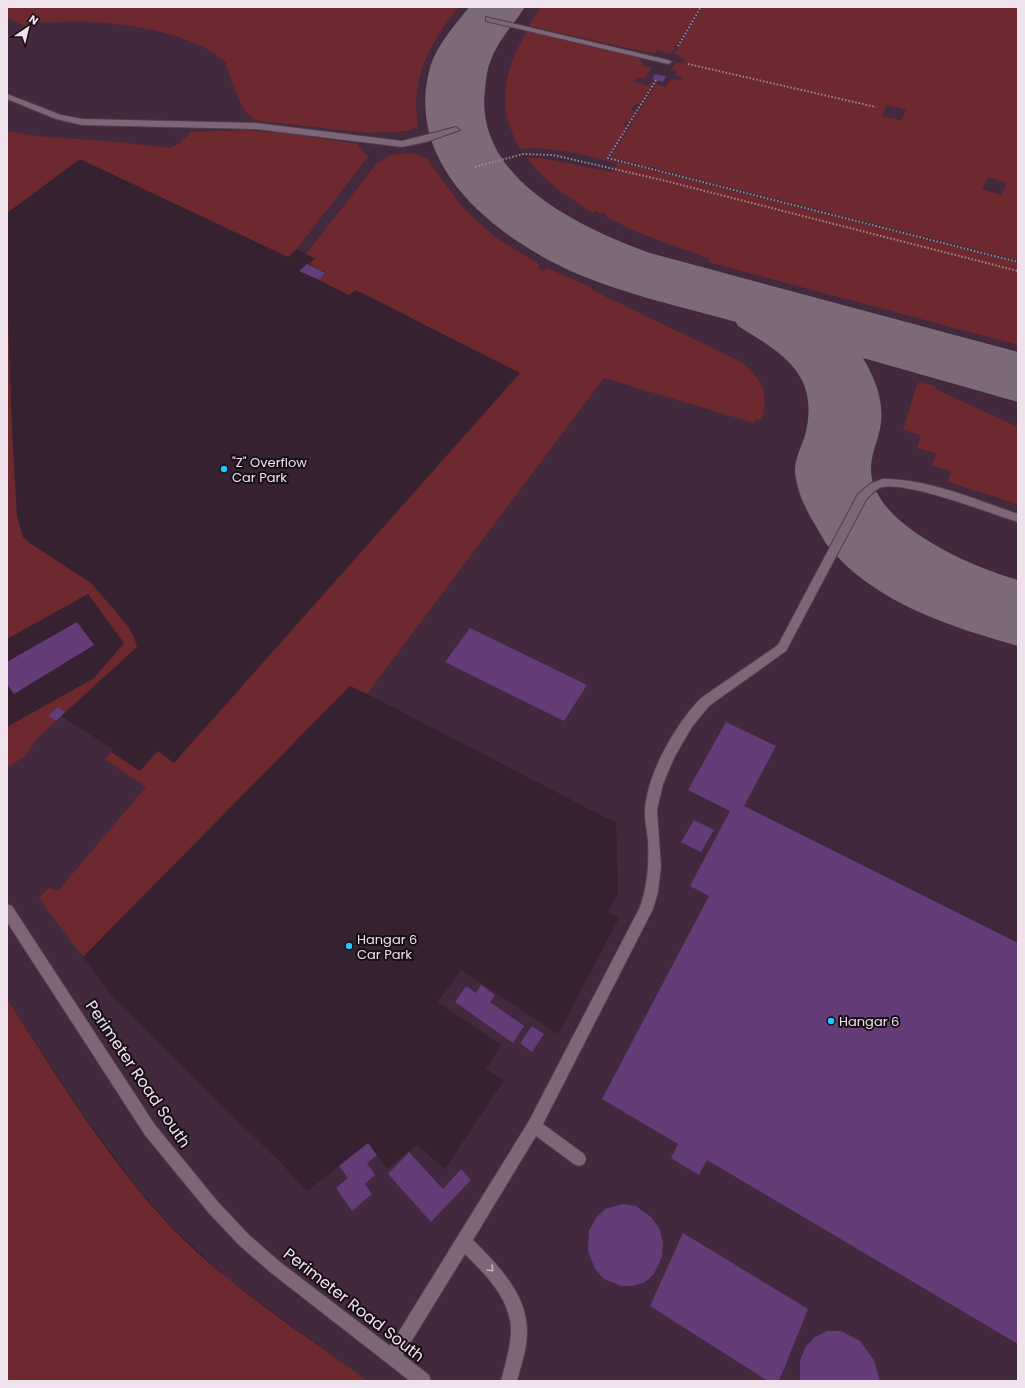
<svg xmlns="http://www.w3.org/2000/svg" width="1025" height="1388" font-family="Poppins,sans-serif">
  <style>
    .built { fill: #42293d; fill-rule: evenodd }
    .green { fill: #6d292e; fill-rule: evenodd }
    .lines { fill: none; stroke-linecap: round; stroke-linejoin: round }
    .taxiway { fill: #7c6a78; fill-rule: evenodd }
    .building { fill: #633c78 }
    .lane-casing { stroke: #4f3e4b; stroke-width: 2 }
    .path { stroke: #9c8b97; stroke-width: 2; stroke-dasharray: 1.5 2; stroke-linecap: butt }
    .lane { fill: #7d6678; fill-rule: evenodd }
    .oneway { stroke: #c8b7c3 }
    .poi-dot { fill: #1fc9fd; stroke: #170e15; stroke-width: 1.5 }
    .labels { text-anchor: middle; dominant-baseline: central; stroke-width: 4; stroke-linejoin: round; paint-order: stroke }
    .poi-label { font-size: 13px; fill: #f0e2ec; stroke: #170e15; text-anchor: start }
    .near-street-label { font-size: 16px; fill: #f0e2ec; stroke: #170e15 }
  </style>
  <rect width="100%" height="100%" fill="#352130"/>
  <path class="built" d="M7,7H1018V1381H368L229,1280L172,1227L135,1185L86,1118L7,999V763L50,720L61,716L113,749L106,759L154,792L59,923L114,999L280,1162L307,1191L368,1143L387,1169L417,1145L445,1169L504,1080L486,1069L501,1045L438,1002L461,970L558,1034L619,918L608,912L618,893L616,823L350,685L528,377L392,293L79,151L7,175ZM409,1152L443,1189L461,1170L471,1180L431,1222L389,1174Z"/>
  <path class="green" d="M7,7H459C435,35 417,67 416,104C416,111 418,118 418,126L408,131L369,133L259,121C237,112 236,86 226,66L228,64C192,29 105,19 56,22C45,22 34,22 23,26L7,17Z
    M540,7H700L671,54L657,50L655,53L646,52L529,26Z
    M703,7H1018V260L611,157L656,84L666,87L671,79L680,81L682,77L675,75L677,71L671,70L676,62L684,63L685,59L679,58L680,56L674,54ZM887,105L906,110L901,120L882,116ZM988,177L1007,183L1001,195L982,189Z
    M528,30L637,56L645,67H652L644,79L637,77L634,82L648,86L651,82L653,83L639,104L636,103L631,110L635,112L629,122H625L623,125L627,127L606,159L1018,263V345L708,262L710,259L634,231L605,216L607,214L604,212L601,214L595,211L593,213C568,197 545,182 527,158H541L612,172L617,164C594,156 544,145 520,149C496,107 503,71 528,30Z
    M243,130L293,134L357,144L368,157L299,246L288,257L80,159L7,213V131L35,136L119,142L169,148L179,144L191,132Z
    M407,153L418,155L427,159L464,209L495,237L540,265L538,268L543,271L547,268L593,288L592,290L741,362C762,379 770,394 761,420L756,419L754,423L604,378L367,694L350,686L83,957L39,898L49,888L58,891L146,787L105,759L111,752L140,771L158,751L174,763L520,373L356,290L349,295L319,280L327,273L309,264L315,259L306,254L377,163L391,155Z
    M7,288L12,431L17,516L23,537L31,544L91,583L128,626L134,637L137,647L36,739L25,756L7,768V727L94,678L124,643L88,594L7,639Z
    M920,382L936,386L935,389L1018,427V504L948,482L951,471L932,466L936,453L917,448L921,435L903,430L917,384Z
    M7,999C58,1077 107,1159 171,1227C229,1287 301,1332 368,1381H7Z"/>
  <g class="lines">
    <path class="taxiway" d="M469,7H525C514,24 498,40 491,60C487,69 486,80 485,90C474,179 581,228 650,253L1018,352V402L863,358C877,382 886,406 879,433C876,445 871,456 871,469C870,524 974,568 1018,580V646C951,627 874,603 828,546C823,540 819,531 814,523C805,508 797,491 795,473C794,456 805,442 807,426C817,371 778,351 738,326L736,322C683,307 623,294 573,272C495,237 403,165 430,68C436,46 455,25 469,7Z"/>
  </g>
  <path class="building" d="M655,74L660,75L666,76L663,82L652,79Z
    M307,264L326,273L319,280L299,271Z
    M77,622L94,645L14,694L7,684V662Z
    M470,628L587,685L564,721L445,662Z
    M58,707L65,712L56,721L48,716Z
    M726,722L776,746L744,806L1018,943V1344L707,1160L699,1175L671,1158L678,1144L602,1099L709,896L690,886L730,811L688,790Z
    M694,820L714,830L701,852L681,842Z
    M481,985L495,995L490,1002L524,1026L513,1043L455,1002L466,986L476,993Z
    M532,1026L544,1034L532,1052L520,1043Z
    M368,1143L377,1155L367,1163L375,1175L365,1184L372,1194L352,1211L336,1188L348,1178L339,1166Z
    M409,1152L443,1189L461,1169L471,1180L431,1222L388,1174Z
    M623,1204L636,1206L652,1218L660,1230L663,1243L662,1257L654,1274L645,1282L633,1286H621L604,1279L595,1269L588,1251L589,1230L596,1218L605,1209Z
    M683,1233L808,1309L779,1381H768L650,1306Z
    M827,1331H841L860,1341L874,1360L880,1381H800V1360L806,1346L815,1337Z"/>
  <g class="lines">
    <g class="lane-casing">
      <path id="lane" d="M486,17L668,60L672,62L668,64L486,21Z
        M7,94L61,115L82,119L256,123L402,141L456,127L460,130L426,142L402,147L256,129L82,125L56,119L7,99Z
        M882,479C926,478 977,500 1018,514V522C989,513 910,482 883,487C876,488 871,495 866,500L786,651L709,706L692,727L675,756L663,784L657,810L661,867L658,892L653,909L543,1124L584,1154L586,1159L584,1164L579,1166L574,1164L536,1136L473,1240C498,1265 528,1295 527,1333C527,1349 521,1365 517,1381H501C505,1365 510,1349 511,1333C512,1300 486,1275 465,1254L403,1355L429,1375L431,1381H410L270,1272L239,1245L208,1212L145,1135L7,922V904L12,906L155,1125L218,1202L249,1235L280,1262L390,1346L529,1121L640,907C648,885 649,862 648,840C647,830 644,819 645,809C648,772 675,725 701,698L778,645L858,494L870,484Z"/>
    </g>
    <path class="path" d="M678,46L701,7
      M688,64L876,107
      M656,80L608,158L1018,262
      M475,167L523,154L553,155L662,180L1018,271"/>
    <use href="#lane" class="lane"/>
  </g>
  <defs><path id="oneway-chevron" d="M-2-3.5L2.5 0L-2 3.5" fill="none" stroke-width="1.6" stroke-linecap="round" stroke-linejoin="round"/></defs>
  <use class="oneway" href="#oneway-chevron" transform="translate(491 1269) rotate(45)"/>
  <g class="poi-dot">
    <circle cx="224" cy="469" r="4"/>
    <circle cx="349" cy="946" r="4"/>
    <circle cx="831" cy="1021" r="4"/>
  </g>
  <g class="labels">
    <g class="poi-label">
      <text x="232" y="462">"Z" Overflow<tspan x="232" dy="15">Car Park</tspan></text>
      <text x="357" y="939">Hangar 6<tspan x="357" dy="15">Car Park</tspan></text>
      <text x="839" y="1021">Hangar 6</text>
    </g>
    <g class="near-street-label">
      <text transform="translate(138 1074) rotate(56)">Perimeter Road South</text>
      <text transform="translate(354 1305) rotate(38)">Perimeter Road South</text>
    </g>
  </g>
  <rect width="1025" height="1388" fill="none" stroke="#f0e2ec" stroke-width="16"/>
  <g transform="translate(28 28) rotate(35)" stroke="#170e15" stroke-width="3" paint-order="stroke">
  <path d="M0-3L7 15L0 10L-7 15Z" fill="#f0e2ec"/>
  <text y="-6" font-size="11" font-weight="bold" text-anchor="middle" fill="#f0e2ec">N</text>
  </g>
</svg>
